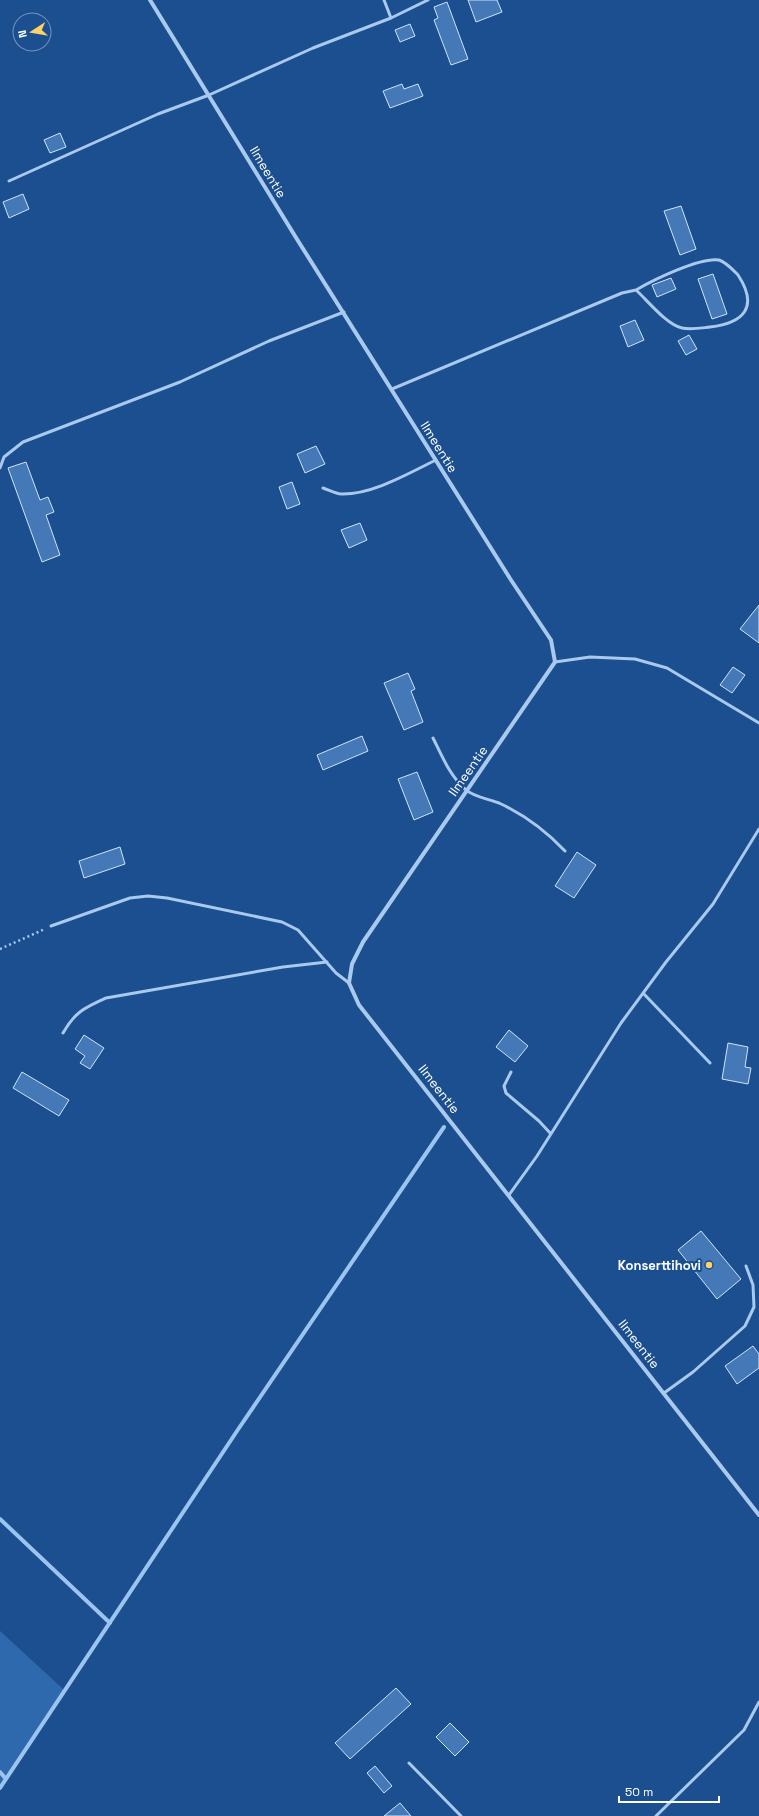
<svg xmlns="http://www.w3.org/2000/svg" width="759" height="1816" font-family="'Space Grotesk',sans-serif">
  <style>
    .green { fill: #2e69ad }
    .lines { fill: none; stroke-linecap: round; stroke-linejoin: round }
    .stream { stroke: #9cc4f0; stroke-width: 4 }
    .building { fill: #4478b7; stroke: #cfe3fa }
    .path { stroke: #a9c9ee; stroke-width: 2.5; stroke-dasharray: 2 3; stroke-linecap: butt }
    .service { stroke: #a9c9ee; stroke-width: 3 }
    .minor { stroke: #a9c9ee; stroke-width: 4 }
    .poi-dot { fill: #ffd166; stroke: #1b4f8f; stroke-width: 1.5 }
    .labels { text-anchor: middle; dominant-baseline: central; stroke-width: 4; stroke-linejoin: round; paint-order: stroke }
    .street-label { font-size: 13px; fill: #fff; stroke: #1b4f8f }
    .poi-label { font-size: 13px; font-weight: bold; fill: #fff; stroke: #1b4f8f; text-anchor: end }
  </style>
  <rect width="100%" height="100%" fill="#1b4f8f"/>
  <path class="green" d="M0,1631L63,1689L64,1692L0,1788Z"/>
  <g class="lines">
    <path class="stream" d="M0,1519L110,1623
      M0,1772L6,1779
      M0,1788L237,1431L444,1127"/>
  </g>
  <path class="building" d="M468,0H497L502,12L476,22Z
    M447,2L468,59L451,65L434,20L438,18L434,7Z
    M410,24L415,36L400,42L395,30Z
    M402,84L404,89L418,84L423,96L390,108L383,91Z
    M60,133L66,147L50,153L44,140Z
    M23,194L29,209L9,218L3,202Z
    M681,206L696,249L680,255L664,211Z
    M713,274L727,314L712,319L698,279Z
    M671,278L676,289L657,297L652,285Z
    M635,320L644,340L628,347L620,326Z
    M689,335L697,349L686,355L678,341Z
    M316,446L325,464L305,473L297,454Z
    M26,462L40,500L48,497L54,512L46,515L60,555L42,562L8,468Z
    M292,482L300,504L287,509L279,487Z
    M360,523L367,540L349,548L341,530Z
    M759,605V643L740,629Z
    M733,667L745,675L732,693L720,685Z
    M408,673L415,689L411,691L423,722L404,730L384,683Z
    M362,736L368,751L323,770L317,755Z
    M417,772L433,812L414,820L398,779Z
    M120,847L125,864L84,878L79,861Z
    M577,852L596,865L574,898L555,886Z
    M509,1030L528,1046L515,1062L496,1047Z
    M84,1035L104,1048L90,1069L80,1063L85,1056L75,1049Z
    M728,1043L748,1047L745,1067L751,1068L748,1084L722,1079Z
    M22,1072L69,1100L59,1116L13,1088Z
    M701,1231L741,1279L717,1299L678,1250Z
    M753,1346L759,1354V1368L737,1384L725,1366Z
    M396,1688L411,1704L350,1759L335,1743Z
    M450,1723L469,1742L455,1756L436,1737Z
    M375,1766L392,1786L384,1793L367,1773Z
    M400,1803L411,1816H384Z"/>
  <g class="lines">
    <path class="path" d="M0,949L45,929"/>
    <path class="service" d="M384,0L391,18
      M9,181L158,114L209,95L313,48L391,18L428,0
      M392,389L622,293L636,290C648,301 667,325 682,328C691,330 701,328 710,327C744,323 759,307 738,275C733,270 726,262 719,260C700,257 653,280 636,290
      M0,468L4,457L23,442L180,382L269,341L344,312
      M323,488C329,490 336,494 341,494C372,495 409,473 436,460
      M555,662L590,657L635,659L667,668L759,723
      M433,738C442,756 450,776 465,789C473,797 489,799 499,803C525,815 546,831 565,851
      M51,926L130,898L148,896L167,898L282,922L298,930L336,973L349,983
      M643,993L710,1063
      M63,1033C75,1012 84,1008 106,998L283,967L327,962
      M511,1072L504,1086L506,1093L539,1121L551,1134
      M509,1195L537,1156L621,1023L666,962L713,904L759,829
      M664,1393L693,1372L745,1326L754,1307L753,1285L746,1266
      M409,1763L461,1816
      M656,1816L744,1730L759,1702"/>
    <path class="minor" d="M150,0L295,236L511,580L551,640L555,662L363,942L352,964L349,983L359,1005L759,1515"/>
  </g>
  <circle class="poi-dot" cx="709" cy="1265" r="4"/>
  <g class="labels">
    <g class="street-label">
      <text transform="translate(268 172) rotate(59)">Ilmeentie</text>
      <text transform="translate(439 447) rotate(58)">Ilmeentie</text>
      <text transform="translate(468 771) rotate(-55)">Ilmeentie</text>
      <text transform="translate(439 1089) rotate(52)">Ilmeentie</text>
      <text transform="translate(639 1344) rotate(52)">Ilmeentie</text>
    </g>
    <g class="poi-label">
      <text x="701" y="1265">Konserttihovi</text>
    </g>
  </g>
  <g transform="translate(32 32) rotate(258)"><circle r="19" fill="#1b4f8f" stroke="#7695bc"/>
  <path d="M0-3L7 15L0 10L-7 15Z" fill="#ffd166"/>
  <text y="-6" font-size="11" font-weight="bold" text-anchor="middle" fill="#ffffff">N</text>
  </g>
  <path d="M619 1796v6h100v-6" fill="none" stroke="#ffffff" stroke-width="2"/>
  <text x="625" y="1796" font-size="12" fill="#ffffff" stroke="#1b4f8f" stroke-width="3" paint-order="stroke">50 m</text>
</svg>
